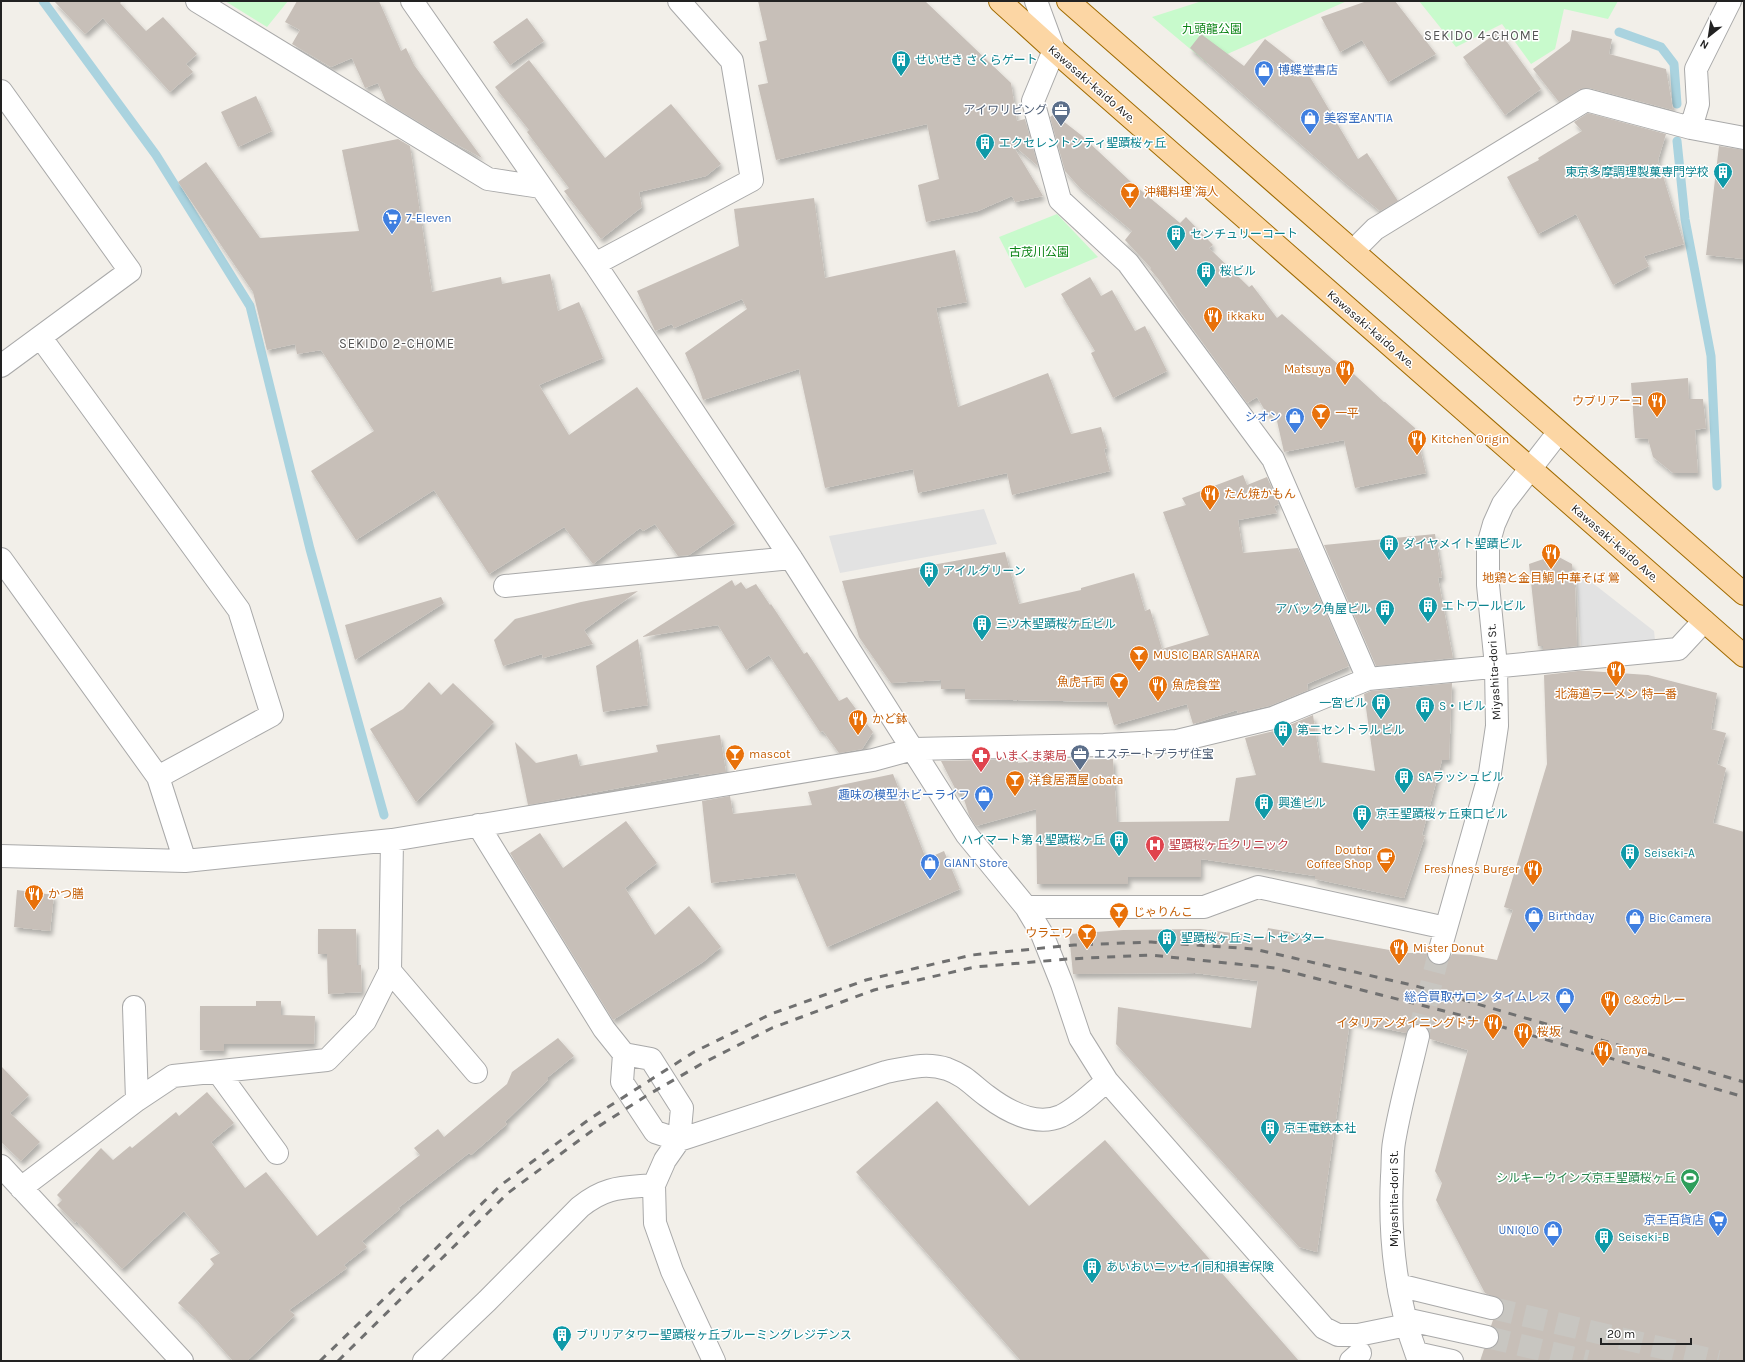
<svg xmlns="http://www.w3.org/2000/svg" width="1745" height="1362" font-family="Karla,'Noto Sans JP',sans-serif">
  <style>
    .park { fill: #c8facc }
    .parking { fill: #e2e2e2 }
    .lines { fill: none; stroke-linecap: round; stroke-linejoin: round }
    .stream { stroke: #aad3df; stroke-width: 9 }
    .building { fill: #c7bfb8; filter: url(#shadow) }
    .minor-tunnel { stroke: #c8c6c1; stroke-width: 22; stroke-dasharray: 22 11; stroke-linecap: butt }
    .minor-casing { stroke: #a9a9a9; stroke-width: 24 }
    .major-casing { stroke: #a06b00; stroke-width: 24 }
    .minor { stroke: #fff; stroke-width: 22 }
    .major { stroke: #fcd6a4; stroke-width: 22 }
    .rail { stroke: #707070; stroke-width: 3; stroke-dasharray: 8 8; stroke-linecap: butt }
    .labels { text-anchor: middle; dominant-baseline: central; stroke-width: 3; stroke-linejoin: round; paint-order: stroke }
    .park-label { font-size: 12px; fill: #0c8416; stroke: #fff }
    .culture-label { font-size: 12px; fill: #0d838f; stroke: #fff; text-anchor: start }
    .shop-label { font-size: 12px; fill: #366cbe; stroke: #fff; text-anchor: start }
    .street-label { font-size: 12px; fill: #222; stroke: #fff }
    .service-label { font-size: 12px; fill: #4e5e75; stroke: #fff; text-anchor: end }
    .food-label { font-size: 12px; fill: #c56008; stroke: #fff; text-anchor: start }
    .health-label { font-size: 12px; fill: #be3a42; stroke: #fff; text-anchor: start }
    .leisure-label { font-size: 12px; fill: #27864d; stroke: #fff; text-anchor: end }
    .neighbourhood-label { font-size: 13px; letter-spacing: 1px; fill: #555; stroke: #fff }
  </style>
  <defs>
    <filter id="shadow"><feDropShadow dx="2.5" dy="4.5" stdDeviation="2" flood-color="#0004"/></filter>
  </defs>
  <rect width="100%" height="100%" fill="#f2efe9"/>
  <path class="park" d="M225,1H288L267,27Z
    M1202,1H1347L1207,63L1152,17Z
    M1419,1H1618L1608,19L1564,9L1555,49L1531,64L1502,24L1456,47Z
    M1057,214L1098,257L1025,288L999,237Z"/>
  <path class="parking" d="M984,509L997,544L840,573L829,536Z
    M1576,570L1654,631L1655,640L1581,646Z"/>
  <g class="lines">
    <path class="stream" d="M43,1L156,155L250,306L310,549L384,815
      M1619,32L1661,47L1674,64L1677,104
      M1677,141L1685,219L1711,356L1717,486"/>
  </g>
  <path class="building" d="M54,1H122L120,3L146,31L163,17L197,54L186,64L193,72L170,92L103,18L85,34Z
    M297,1H379L401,51L406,48L414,65L482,158L445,138L386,102L378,83L365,88L352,58L331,67L292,44L300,30L285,22Z
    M758,1H925L1011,83L1017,121L1025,119L1038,166L1012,144L1043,196L1015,202L1012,196L978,211L926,222L918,185L939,179L927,124L776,160L758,85L768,83L759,42L767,40Z
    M1367,1H1395L1436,54L1388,82L1362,40L1340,52L1321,17Z
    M527,18L544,41L510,65L493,42Z
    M1572,30L1612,39L1609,54L1666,69L1673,110L1589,88L1580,89L1559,102L1533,69L1570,41Z
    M1499,31L1541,89L1505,115L1463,57Z
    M1201,34L1244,66L1265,39L1307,72L1358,159L1367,153L1398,201L1380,211L1346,184L1190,48Z
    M529,60L605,158L671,104L721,164L706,176L639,192L642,207L601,239L564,191L569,188L527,132L529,130L495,87Z
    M256,96L272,131L238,147L221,112Z
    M1588,113L1666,134L1658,160L1684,244L1644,256L1649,266L1613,285L1576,214L1538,234L1507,177L1539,160L1538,158L1582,131L1574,122Z
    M1054,114L1081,135L1131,182L1180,223L1186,217L1213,245L1209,248L1249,287L1252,285L1277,318L1282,314L1339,365L1343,364L1384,402H1385L1415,428L1426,473L1355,488L1344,440L1284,452L1275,412L1267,414L1257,397L1247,403L1178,309L1160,281L1150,269L1151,268L1125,240L1132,231L1080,188L1065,171L1050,117Z
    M398,139L410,146L432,292L501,277L502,284L550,274L558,311L579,302L603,358L539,385L569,435L637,387L735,523L689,555L678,556L655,524L643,531L640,528L593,564L564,527L489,574L434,490L356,540L311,471L374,431L321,350L297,354L295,344L267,350L253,292L178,182L206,162L260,238L359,231L342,150Z
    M1719,146L1744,150V259L1706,255Z
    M814,198L825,278L955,250L967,302L936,308L958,407L1048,373L1071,434L1101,427L1107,448L1104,449L1110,471L1012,495L1007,473L918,493L913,469L825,488L799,369L703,400L694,374L685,353L747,309L742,299L674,328L672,324L655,331L637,291L739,246L734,209Z
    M1090,277L1101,296L1112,290L1135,331L1145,326L1167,371L1113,398L1091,353L1095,351L1061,294Z
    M1688,378L1689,399H1703L1706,428L1695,430L1698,473H1673L1653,457L1648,439L1635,438L1631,383Z
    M1243,475L1247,485L1267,477L1279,504L1274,506L1277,513L1238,520L1243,553L1298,548L1349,666L1307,684L1308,690L1269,706L1238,713L1237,710L1193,724L1187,704L1114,725L1107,702L965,699V689H941V680L891,683L859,637L842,581L1005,552L1019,604L1081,590V588L1134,573L1145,611L1150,609L1162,649L1209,635L1163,512L1186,505L1182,498Z
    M1435,534L1442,577L1438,578L1453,658L1376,666L1324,545Z
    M1555,555L1572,564L1575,587L1577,646L1543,650V646H1538L1529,564Z
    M732,580L735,586L741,582L746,589L756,584L770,605L771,604L804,654L807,652L839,701L847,697L873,732L862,749L839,753L823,731L820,732L769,655L746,670L718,625L642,637Z
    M638,591L584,630L593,644L543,658L542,654L503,666L494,640L515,619L581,602Z
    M441,597L444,603L355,660L345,625Z
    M638,639L648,705L603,712L596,666Z
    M1578,671H1589L1648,675L1717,693L1711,729L1726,733L1717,764L1726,768L1713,823L1744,832V1361H1480L1484,1349H1491L1496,1345L1499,1340V1333L1496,1328L1491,1326L1493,1320L1501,1316L1504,1311V1305L1500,1299L1485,1293L1436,1200L1442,1183L1435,1171L1468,1050L1430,1039V1032L1427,1027L1421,1024H1414L1409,1027L1406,1033L1350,1021L1317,1252L1299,1247L1116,1044L1118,1007L1251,1028L1258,981L1195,973L1073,974L1069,934L1123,930L1200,929L1266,937L1268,928L1406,953H1427L1430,961L1436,965H1442L1447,962L1452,954L1471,955L1497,960L1513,910L1504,907L1547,764L1544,675Z
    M429,682L441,695L453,683L494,722L416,802L370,729L403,709Z
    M1452,683L1449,760H1442L1422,835L1425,836L1404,898L1315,879V876L1201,859V877H1128V884H1037L1036,809L976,826L969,815L962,793L958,794L941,761L1018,759V763L1048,759L1059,758V760L1113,759L1117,822L1229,821L1236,778L1256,775L1245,738L1278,730L1313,715L1320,762L1375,771L1364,694L1371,691Z
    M720,735L726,772L699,776V773L528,805L515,742L536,763L577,754L580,766L658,752L656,745Z
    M893,774L926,859L944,851L960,889L827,947L795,873L711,883L702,801L730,796L733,814L812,805L808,792Z
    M626,821L657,863L625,888L655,935L689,906L721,947L703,962L613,1020L510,853L540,833L563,868Z
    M17,890L54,895L50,931L14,927Z
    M318,929H356L357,965H361L362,992L328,994L327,954H318Z
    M256,1001H281V1015L315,1016L314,1044H224V1051L200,1050V1006H256Z
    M558,1038L574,1056L548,1077V1080L505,1122L507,1124L471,1155L469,1153L398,1208L400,1209L362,1241L367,1247L344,1265L347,1268L289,1310L295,1315L247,1361H233L195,1318L178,1303L214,1264L210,1259L220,1253L184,1211L122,1269L76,1221L75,1223L57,1205L62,1200L57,1195L101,1148L113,1160L130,1146L132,1148L176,1112L179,1116L207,1092L234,1123L211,1142L245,1188L266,1172L317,1236L420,1155L414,1148L438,1129L444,1137L507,1084L512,1072Z
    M1,1066L29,1095L10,1113L40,1142L21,1161L1,1142Z
    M937,1101L1029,1206L1105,1140L1299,1361H1021L856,1172Z"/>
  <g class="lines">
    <path class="minor-tunnel" d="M1418,1036L1439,953
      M1492,1308L1718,1361
      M1487,1337L1587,1361"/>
    <g class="minor-casing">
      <path id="minor" d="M197,1L488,179L541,187
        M412,1L595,264L791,558L967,835L1026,907L1042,934L1062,984L1080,1038L1107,1081L1324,1328L1338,1335H1358L1407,1325
        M1036,1L1054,50L1033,101L1060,200L1128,263L1273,459L1368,679
        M1,91L130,271L1,366
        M1691,128L1698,104L1696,69L1730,1
        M1353,251L1375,229L1586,100L1691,128L1744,138
        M595,264L752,180L732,61L679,1
        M41,338L239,610L272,715L158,777
        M1,559L158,777L185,861
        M505,586L791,558
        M478,825L604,1029L624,1054L651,1059L682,1108L679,1140L665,1160L654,1185L655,1223L672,1271L714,1361
        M1,856L185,861L392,840L873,760L913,749L1104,745L1177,741L1273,718L1368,679L1678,649L1704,621
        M1026,907H1204L1258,887L1446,928
        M1439,953L1490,773L1497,726L1496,666L1488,585V545L1494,524L1503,504L1558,433
        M390,971L476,1072
        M134,1007L137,1100
        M1418,1036C1410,1071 1400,1106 1394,1142C1392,1153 1393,1165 1392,1176C1389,1238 1396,1302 1419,1361
        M624,1054L622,1082L655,1132L679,1140L886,1072C907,1068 926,1062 947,1069C966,1076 972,1085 987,1096C1007,1111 1036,1127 1061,1116C1078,1108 1092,1093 1107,1081
        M218,1072L277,1153
        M1,1166L182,1361
        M21,1188L137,1100L173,1076L327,1060L365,1021L390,971L392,840
        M1398,1285L1492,1308
        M1405,1319L1487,1337
        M1416,1353L1452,1361
        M424,1361L487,1301L580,1207C606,1186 622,1188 654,1185
        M1351,1361L1360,1353"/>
    </g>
    <g class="major-casing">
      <path id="major" d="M1000,1L1054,50L1744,656
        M1068,1L1744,594"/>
    </g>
    <use href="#minor" class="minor"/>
    <use href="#major" class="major"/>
    <path class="rail" d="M320,1361L501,1185L591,1118L694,1052L771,1014L866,980L972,955L1074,945L1151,942L1254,949L1416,986L1744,1082
      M338,1361L508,1193L593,1130L646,1096L703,1063L772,1028L874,990L975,967L1068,959L1150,955L1275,968L1468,1017L1744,1097"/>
  </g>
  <defs>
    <g id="building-pin" transform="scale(1)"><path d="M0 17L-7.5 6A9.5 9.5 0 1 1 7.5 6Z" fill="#0f9aa8" stroke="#fff"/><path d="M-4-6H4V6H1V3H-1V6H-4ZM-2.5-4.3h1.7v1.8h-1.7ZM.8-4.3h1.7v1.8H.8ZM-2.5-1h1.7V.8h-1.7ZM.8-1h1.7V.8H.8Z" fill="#fff"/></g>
    <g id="shop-pin" transform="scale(1)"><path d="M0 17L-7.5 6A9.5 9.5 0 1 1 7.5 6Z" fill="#3f7fe0" stroke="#fff"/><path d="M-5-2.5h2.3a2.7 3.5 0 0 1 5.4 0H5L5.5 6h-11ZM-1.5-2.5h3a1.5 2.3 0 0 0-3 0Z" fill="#fff"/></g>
    <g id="office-pin" transform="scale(1)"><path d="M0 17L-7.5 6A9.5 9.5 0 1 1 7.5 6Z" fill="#5c6f8a" stroke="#fff"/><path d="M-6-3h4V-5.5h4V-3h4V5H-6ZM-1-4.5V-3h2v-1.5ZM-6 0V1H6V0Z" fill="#fff"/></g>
    <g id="bar-pin" transform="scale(1)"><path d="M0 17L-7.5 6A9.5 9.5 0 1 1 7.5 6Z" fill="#e8710a" stroke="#fff"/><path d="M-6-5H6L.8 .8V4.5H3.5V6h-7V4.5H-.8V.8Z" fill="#fff"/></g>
    <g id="supermarket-pin" transform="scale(1)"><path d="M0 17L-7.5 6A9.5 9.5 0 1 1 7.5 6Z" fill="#3f7fe0" stroke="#fff"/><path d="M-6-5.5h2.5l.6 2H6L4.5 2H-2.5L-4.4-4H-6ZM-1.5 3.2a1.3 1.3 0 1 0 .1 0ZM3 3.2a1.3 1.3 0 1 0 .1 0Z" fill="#fff"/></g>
    <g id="restaurant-pin" transform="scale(1)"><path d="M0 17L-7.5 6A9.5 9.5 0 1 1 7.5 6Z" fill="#e8710a" stroke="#fff"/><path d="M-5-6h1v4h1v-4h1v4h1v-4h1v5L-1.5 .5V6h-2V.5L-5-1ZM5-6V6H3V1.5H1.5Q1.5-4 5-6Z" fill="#fff"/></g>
    <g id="pharmacy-pin" transform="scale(1)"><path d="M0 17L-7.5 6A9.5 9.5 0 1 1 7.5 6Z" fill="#e0444e" stroke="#fff"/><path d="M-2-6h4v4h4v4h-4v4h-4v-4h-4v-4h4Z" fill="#fff"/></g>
    <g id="hospital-pin" transform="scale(1)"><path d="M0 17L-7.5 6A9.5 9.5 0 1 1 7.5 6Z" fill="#e0444e" stroke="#fff"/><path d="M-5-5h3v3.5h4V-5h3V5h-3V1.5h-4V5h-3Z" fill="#fff"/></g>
    <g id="cafe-pin" transform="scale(1)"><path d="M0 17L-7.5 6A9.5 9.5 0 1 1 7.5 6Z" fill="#e8710a" stroke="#fff"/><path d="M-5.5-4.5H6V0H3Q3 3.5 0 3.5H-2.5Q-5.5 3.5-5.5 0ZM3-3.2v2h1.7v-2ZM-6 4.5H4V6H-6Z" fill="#fff"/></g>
    <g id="stadium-pin" transform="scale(1)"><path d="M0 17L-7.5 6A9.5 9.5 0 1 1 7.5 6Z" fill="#2e9e5b" stroke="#fff"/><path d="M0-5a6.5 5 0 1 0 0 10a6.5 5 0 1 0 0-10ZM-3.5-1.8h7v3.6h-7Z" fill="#fff"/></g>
  </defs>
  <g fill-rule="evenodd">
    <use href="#building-pin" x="901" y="60"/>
    <use href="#shop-pin" x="1264" y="70"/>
    <use href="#office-pin" x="1061" y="110"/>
    <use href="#shop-pin" x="1310" y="118"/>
    <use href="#building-pin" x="985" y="143"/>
    <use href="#building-pin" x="1723" y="172"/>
    <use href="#bar-pin" x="1130" y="192"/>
    <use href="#supermarket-pin" x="392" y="218"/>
    <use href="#building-pin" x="1176" y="234"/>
    <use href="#building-pin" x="1206" y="271"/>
    <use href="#restaurant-pin" x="1213" y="316"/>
    <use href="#restaurant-pin" x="1345" y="369"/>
    <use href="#restaurant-pin" x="1657" y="401"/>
    <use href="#bar-pin" x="1321" y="413"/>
    <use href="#shop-pin" x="1295" y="417"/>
    <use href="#restaurant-pin" x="1417" y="439"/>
    <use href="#restaurant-pin" x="1210" y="494"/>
    <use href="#building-pin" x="1389" y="544"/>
    <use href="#restaurant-pin" x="1551" y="553"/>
    <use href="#building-pin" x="929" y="571"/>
    <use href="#building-pin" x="1428" y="606"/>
    <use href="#building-pin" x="1385" y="609"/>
    <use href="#building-pin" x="982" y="624"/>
    <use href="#bar-pin" x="1139" y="655"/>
    <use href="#restaurant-pin" x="1616" y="670"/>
    <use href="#bar-pin" x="1119" y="682"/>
    <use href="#restaurant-pin" x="1158" y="685"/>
    <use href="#building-pin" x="1381" y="703"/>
    <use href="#building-pin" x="1425" y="706"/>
    <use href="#restaurant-pin" x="858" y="719"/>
    <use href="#building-pin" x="1283" y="730"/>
    <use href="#bar-pin" x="735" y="754"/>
    <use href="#office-pin" x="1080" y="754"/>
    <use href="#pharmacy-pin" x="981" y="756"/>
    <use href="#building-pin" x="1404" y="777"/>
    <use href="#bar-pin" x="1015" y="780"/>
    <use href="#shop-pin" x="984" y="795"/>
    <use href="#building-pin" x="1264" y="803"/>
    <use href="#building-pin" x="1362" y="814"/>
    <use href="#building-pin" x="1119" y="840"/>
    <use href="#hospital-pin" x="1155" y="845"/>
    <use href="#building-pin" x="1630" y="853"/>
    <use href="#cafe-pin" x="1386" y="857"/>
    <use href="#shop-pin" x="930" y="863"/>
    <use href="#restaurant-pin" x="1533" y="869"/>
    <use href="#restaurant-pin" x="34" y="894"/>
    <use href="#bar-pin" x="1119" y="912"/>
    <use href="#shop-pin" x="1534" y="916"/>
    <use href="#shop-pin" x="1635" y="918"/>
    <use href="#bar-pin" x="1087" y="933"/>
    <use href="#building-pin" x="1167" y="938"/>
    <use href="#restaurant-pin" x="1399" y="948"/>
    <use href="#shop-pin" x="1565" y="997"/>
    <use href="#restaurant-pin" x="1610" y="1000"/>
    <use href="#restaurant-pin" x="1493" y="1023"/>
    <use href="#restaurant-pin" x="1523" y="1032"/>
    <use href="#restaurant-pin" x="1603" y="1050"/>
    <use href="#building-pin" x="1270" y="1128"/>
    <use href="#stadium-pin" x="1690" y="1178"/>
    <use href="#supermarket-pin" x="1718" y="1220"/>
    <use href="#shop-pin" x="1553" y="1230"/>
    <use href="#building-pin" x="1604" y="1237"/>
    <use href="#building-pin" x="1092" y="1267"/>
    <use href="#building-pin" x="562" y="1335"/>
  </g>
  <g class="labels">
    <g class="park-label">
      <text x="1212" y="29">九頭龍公園</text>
      <text x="1039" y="252">古茂川公園</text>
    </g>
    <g class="culture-label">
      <text x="915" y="60">せいせき さくらゲート</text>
      <text x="999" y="143">エクセレントシティ聖蹟桜ヶ丘</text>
      <text x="1709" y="172" text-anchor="end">東京多摩調理製菓専門学校</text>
      <text x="1190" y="234">センチュリーコート</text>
      <text x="1220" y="271">桜ビル</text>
      <text x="1403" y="544">ダイヤメイト聖蹟ビル</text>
      <text x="943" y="571">アイルグリーン</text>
      <text x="1442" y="606">エトワールビル</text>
      <text x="1371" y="609" text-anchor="end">アバック角屋ビル</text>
      <text x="996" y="624">三ツ木聖蹟桜ケ丘ビル</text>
      <text x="1367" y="703" text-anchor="end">一宮ビル</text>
      <text x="1439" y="706">S・Iビル</text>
      <text x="1297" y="730">第二セントラルビル</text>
      <text x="1418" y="777">SAラッシュビル</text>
      <text x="1278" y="803">興進ビル</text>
      <text x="1376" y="814">京王聖蹟桜ヶ丘東口ビル</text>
      <text x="1105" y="840" text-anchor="end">ハイマート第４聖蹟桜ヶ丘</text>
      <text x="1644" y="853">Seiseki-A</text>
      <text x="1181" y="938">聖蹟桜ヶ丘ミートセンター</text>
      <text x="1284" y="1128">京王電鉄本社</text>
      <text x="1618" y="1237">Seiseki-B</text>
      <text x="1106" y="1267">あいおいニッセイ同和損害保険</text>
      <text x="576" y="1335">ブリリアタワー聖蹟桜ヶ丘ブルーミングレジデンス</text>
    </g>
    <g class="shop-label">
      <text x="1278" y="70">博蝶堂書店</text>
      <text x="1324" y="118">美容室AN'TIA</text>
      <text x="406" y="218">7-Eleven</text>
      <text x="1281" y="417" text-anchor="end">シオン</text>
      <text x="970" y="795" text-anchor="end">趣味の模型ホビーライフ</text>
      <text x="944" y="863">GIANT Store</text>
      <text x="1548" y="916">Birthday</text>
      <text x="1649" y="918">Bic Camera</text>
      <text x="1551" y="997" text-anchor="end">総合買取サロン タイムレス</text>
      <text x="1704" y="1220" text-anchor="end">京王百貨店</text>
      <text x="1539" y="1230" text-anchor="end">UNIQLO</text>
    </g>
    <g class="street-label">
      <text transform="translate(1092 84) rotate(41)">Kawasaki-kaido Ave.</text>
      <text transform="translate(1371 329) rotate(41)">Kawasaki-kaido Ave.</text>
      <text transform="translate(1615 543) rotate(41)">Kawasaki-kaido Ave.</text>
      <text transform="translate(1494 672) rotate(-93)">Miyashita-dori St.</text>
      <text transform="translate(1394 1199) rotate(-90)">Miyashita-dori St.</text>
    </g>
    <g class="service-label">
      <text x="1047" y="110">アイワリビング</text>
      <text x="1094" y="754" text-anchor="start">エステートプラザ住宝</text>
    </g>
    <g class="food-label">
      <text x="1144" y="192">沖縄料理 海人</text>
      <text x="1227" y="316">ikkaku</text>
      <text x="1331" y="369" text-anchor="end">Matsuya</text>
      <text x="1643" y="401" text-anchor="end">ウブリアーコ</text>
      <text x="1335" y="413">一平</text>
      <text x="1431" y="439">Kitchen Origin</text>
      <text x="1224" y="494">たん焼かもん</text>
      <text x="1551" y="578" text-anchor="middle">地鶏と金目鯛 中華そば 鶯</text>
      <text x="1153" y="655">MUSIC BAR SAHARA</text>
      <text x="1105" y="682" text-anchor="end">魚虎千両</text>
      <text x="1172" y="685">魚虎食堂</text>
      <text x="1616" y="694" text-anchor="middle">北海道ラーメン 特一番</text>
      <text x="872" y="719">かど鉢</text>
      <text x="749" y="754">mascot</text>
      <text x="1029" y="780">洋食居酒屋 obata</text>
      <text x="1372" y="850" text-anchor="end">Doutor<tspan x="1372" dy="14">Coffee Shop</tspan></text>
      <text x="1519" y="869" text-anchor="end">Freshness Burger</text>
      <text x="48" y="894">かつ膳</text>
      <text x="1133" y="912">じゃりんこ</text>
      <text x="1073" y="933" text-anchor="end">ウラニワ</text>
      <text x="1413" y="948">Mister Donut</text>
      <text x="1624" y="1000">C&amp;Cカレー</text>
      <text x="1479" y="1023" text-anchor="end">イタリアンダイニングドナ</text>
      <text x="1537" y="1032">桜坂</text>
      <text x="1617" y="1050">Tenya</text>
    </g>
    <g class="health-label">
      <text x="995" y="756">いまくま薬局</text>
      <text x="1169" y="845">聖蹟桜ヶ丘クリニック</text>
    </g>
    <g class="leisure-label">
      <text x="1676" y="1178">シルキーウインズ京王聖蹟桜ヶ丘</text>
    </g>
    <g class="neighbourhood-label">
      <text x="1482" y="35">SEKIDO 4-CHOME</text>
      <text x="397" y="343">SEKIDO 2-CHOME</text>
    </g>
  </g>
  <rect width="1745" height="1362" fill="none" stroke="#222222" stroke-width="4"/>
  <g transform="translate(1709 36) rotate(210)" stroke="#ffffff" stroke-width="3" paint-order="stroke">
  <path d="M0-3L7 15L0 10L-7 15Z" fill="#222222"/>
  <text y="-6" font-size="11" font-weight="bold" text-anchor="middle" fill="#222222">N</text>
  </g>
  <path d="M1601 1338v6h90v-6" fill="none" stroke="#222222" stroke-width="2"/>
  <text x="1607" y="1338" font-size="12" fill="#222222" stroke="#ffffff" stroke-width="3" paint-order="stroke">20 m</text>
</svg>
